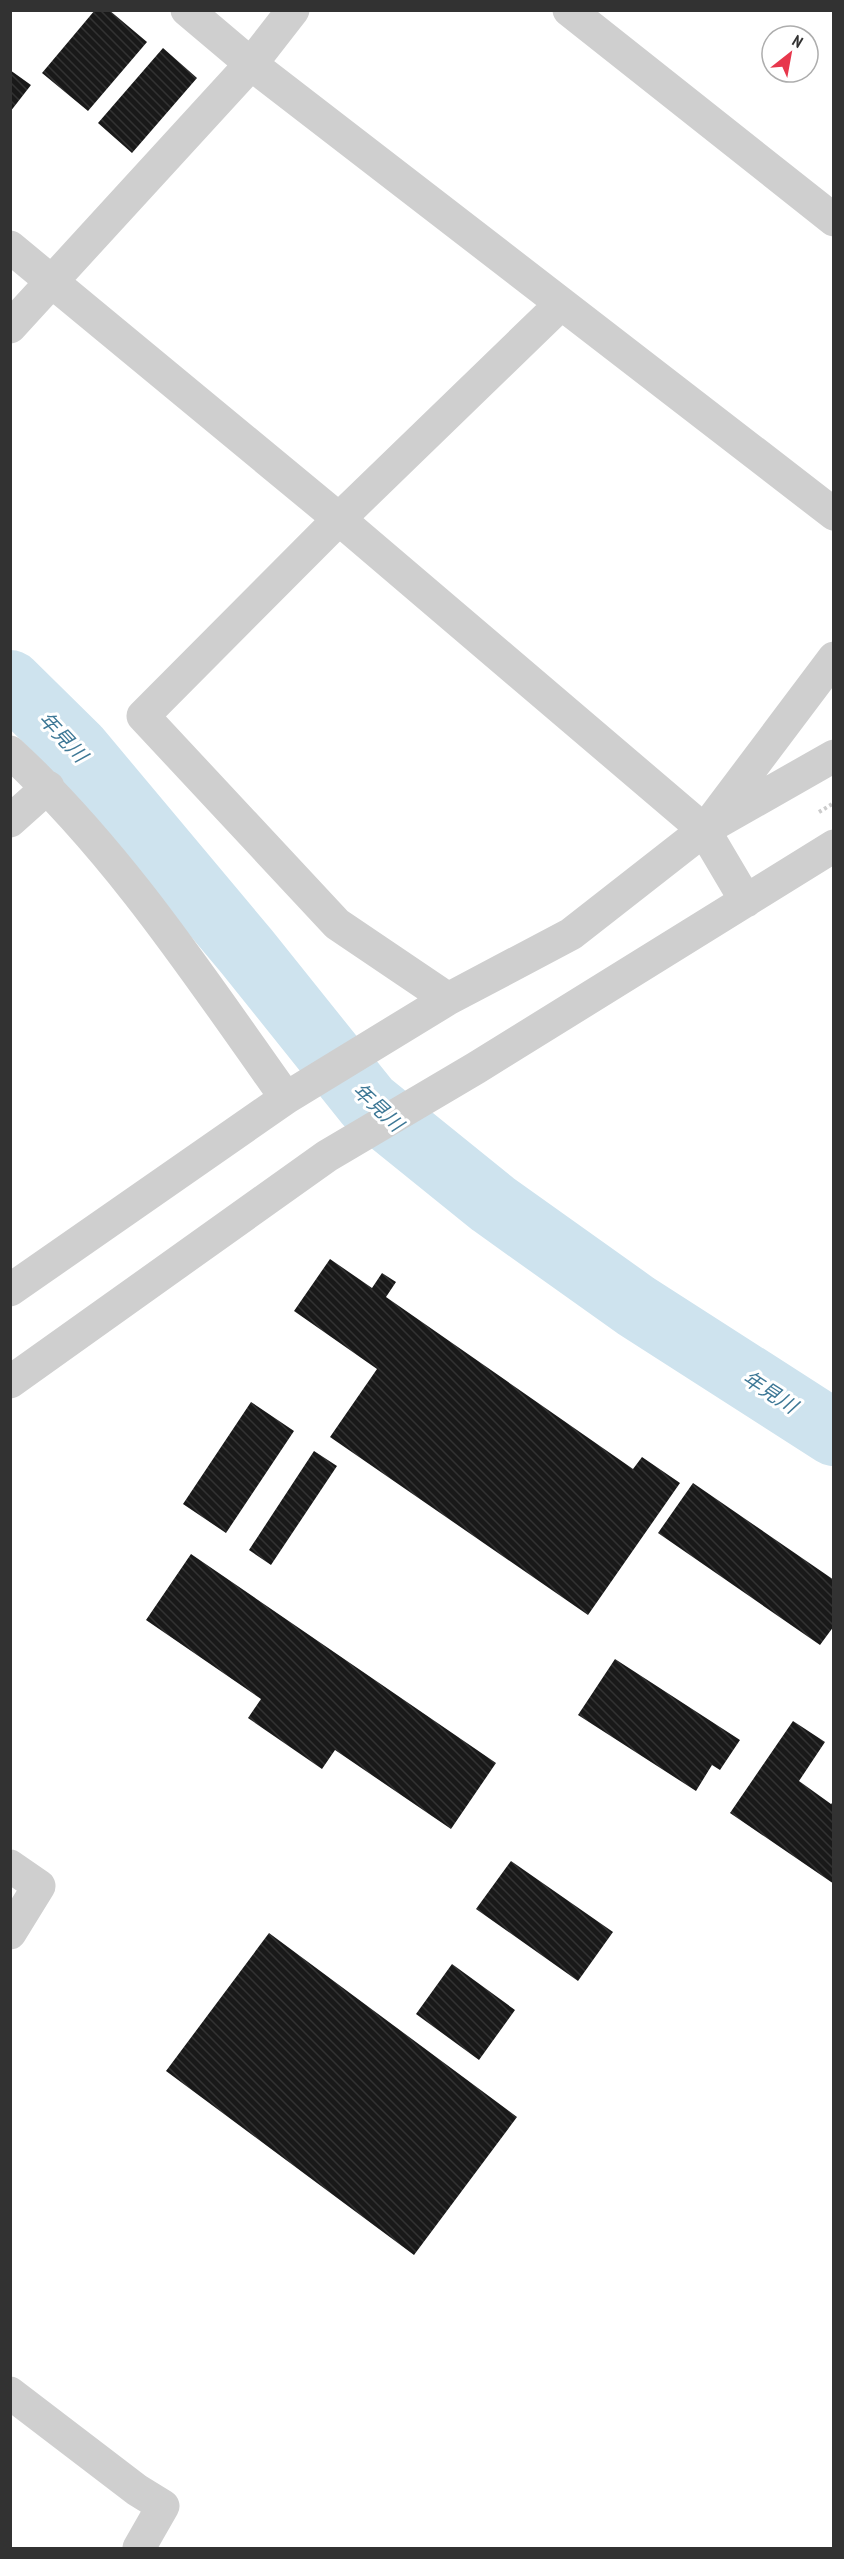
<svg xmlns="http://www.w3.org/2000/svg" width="844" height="2559" font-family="'PT Sans Narrow','Noto Sans JP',sans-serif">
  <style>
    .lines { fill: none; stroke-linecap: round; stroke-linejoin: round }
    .river { stroke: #cee3ee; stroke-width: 66 }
    .building { fill: url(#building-back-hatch) }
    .path { stroke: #ccc; stroke-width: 4; stroke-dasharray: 3 3; stroke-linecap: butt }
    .minor { stroke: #cfcfcf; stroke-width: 33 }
    .labels { text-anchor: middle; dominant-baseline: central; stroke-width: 6; stroke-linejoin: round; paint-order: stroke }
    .water-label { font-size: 20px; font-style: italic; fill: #3e7896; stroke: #fff }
  </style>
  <defs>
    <pattern id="building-back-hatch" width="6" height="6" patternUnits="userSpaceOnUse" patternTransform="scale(1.5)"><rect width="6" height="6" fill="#191919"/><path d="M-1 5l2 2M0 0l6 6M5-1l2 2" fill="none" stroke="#323232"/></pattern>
  </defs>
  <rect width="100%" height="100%" fill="#fff"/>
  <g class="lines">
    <path class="river" d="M10,683L77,749L247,952L368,1103L493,1204L636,1306L834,1433"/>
  </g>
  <path class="building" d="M95,10H109L147,42L88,111L42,73Z
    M163,48L197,78L132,153L98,123Z
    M10,70L31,85L10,112Z
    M330,1259L372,1288L382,1273L396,1282L386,1297L633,1469L642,1457L680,1483L588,1615L330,1437L377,1369L294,1311Z
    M251,1402L294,1431L226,1533L183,1504Z
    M314,1451L337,1466L271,1565L249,1550Z
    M693,1483L834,1580V1626L820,1645L658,1533Z
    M191,1554L496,1763L451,1829L335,1750L322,1769L248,1718L261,1699L146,1620Z
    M615,1659L740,1740L720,1770L712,1765L696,1791L578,1715Z
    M793,1721L825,1742L799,1781L831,1804L834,1801V1884L730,1813Z
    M511,1861L613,1932L578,1981L476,1909Z
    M269,1933L517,2117L414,2255L166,2071Z
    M452,1964L515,2010L479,2060L416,2014Z"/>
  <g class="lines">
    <path class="path" d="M819,812L834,803"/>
    <path class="minor" d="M187,10L251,64L834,514
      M569,10L834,220
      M10,247L339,519L704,830L746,901
      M10,327L251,64L293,10
      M10,752C119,853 200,977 286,1098
      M713,819L834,658
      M10,821L48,787
      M448,999L337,924L143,716L339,519L561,304
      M10,1290L286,1098L448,999L571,934L704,830L834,756
      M10,1382L327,1156L476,1068L834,846
      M10,1866L39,1886L10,1933
      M10,2393L137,2490L163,2506L139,2548"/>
  </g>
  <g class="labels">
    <g class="water-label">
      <text transform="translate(63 737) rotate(47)">年見川</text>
      <text transform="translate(378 1107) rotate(43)">年見川</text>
      <text transform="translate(770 1392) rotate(33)">年見川</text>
    </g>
  </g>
  <rect width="844" height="2559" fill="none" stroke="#323232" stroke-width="24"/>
  <g transform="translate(790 54) rotate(31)"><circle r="28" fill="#ffffff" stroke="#adadad" stroke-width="1.5"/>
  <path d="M0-4.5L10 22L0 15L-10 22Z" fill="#e7374c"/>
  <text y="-9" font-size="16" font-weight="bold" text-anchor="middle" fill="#323232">N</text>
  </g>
</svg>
